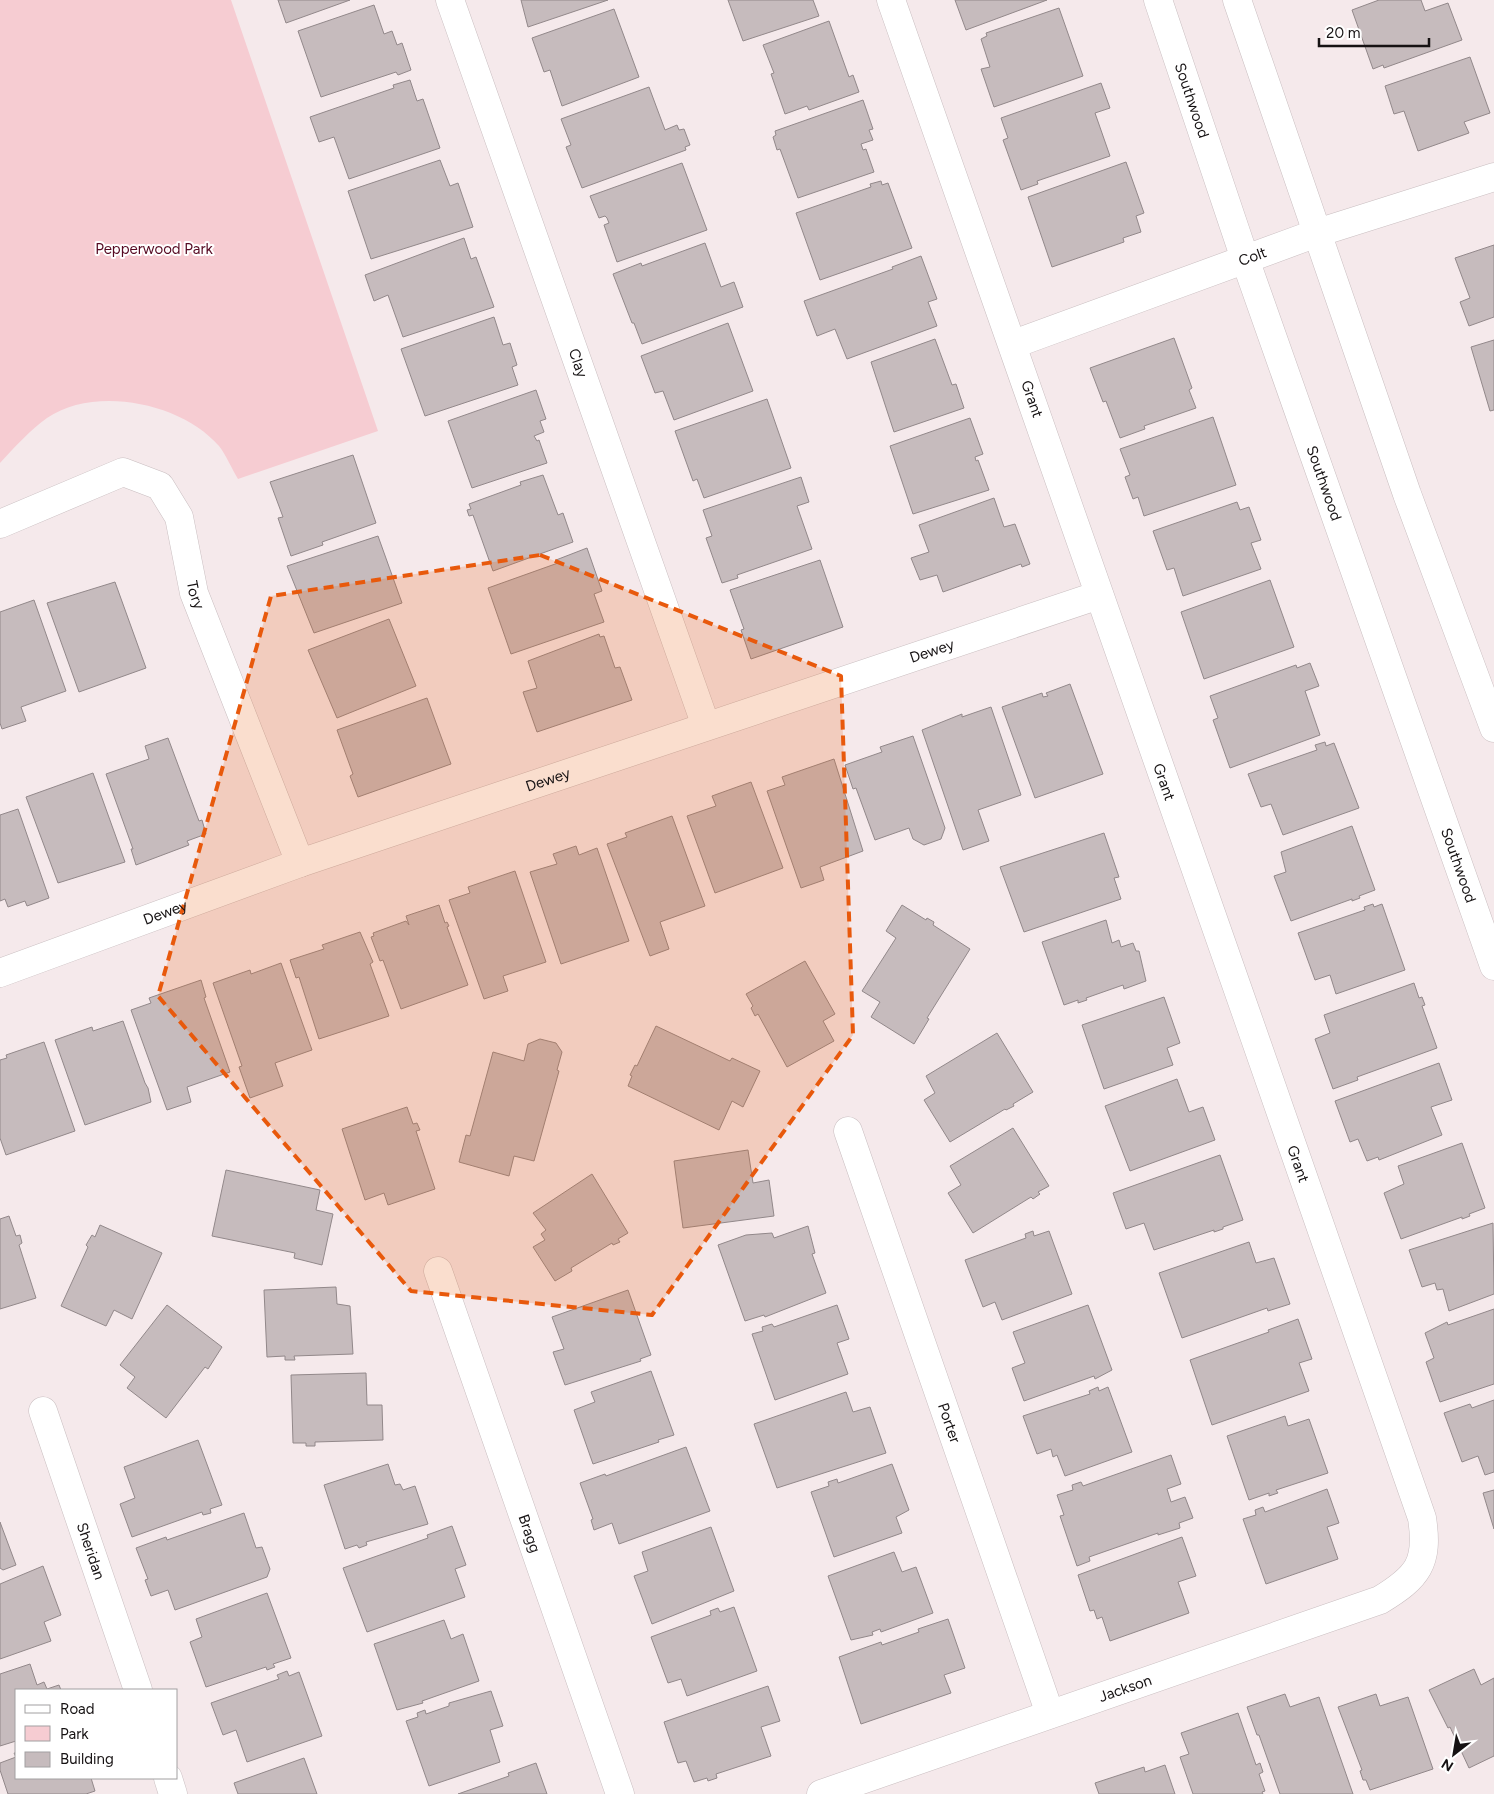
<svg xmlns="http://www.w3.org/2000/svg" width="1494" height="1794" font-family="Figtree,sans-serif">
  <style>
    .green { fill: #f6ccd2 }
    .building { fill: #c6bbbd; stroke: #92888a }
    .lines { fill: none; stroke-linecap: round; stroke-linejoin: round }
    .minor-casing { stroke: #c9bec0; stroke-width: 29 }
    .tertiary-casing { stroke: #c9bec0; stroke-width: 29 }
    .minor { stroke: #fff; stroke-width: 28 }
    .tertiary { stroke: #fff; stroke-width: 28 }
    .marked { fill: #e8590c; fill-opacity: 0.2; stroke: #e8590c; stroke-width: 4; stroke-dasharray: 10 6; stroke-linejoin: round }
    .labels { text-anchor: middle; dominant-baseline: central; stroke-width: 4; stroke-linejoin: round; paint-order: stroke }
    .street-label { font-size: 15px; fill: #161213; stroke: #fff }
    .park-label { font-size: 15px; fill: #560922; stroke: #fff }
  </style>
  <rect width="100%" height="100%" fill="#f5e9eb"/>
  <path class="green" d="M0,0H231L378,431L238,479C232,469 226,455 219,446C182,403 95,385 47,418C30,430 14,448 0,463Z"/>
  <path class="building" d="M278,0H350L286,23Z
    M521,0H608L528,27Z
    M728,0H813L819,16L743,41Z
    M955,0H1047L966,30Z
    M1379,0H1421L1425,11L1448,3L1462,40L1384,68L1383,65L1373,69L1352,10Z
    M374,5L384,34L392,31L397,45L402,43L411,70L398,75L396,72L321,97L298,31Z
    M1059,8L1083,76L994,107L981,69L990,67L981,39L987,36L986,33Z
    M614,9L639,77L562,106L550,70L544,72L532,38Z
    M829,21L849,77L853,75L859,92L809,110L807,106L785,114L771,74L774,73L763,45Z
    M1470,57L1490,113L1464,122L1469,133L1418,151L1404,111L1394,114L1385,86Z
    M410,80L417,101L423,99L440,148L349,179L334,137L319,142L310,117L394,88L393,85Z
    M1101,83L1110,108L1095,113L1110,156L1037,181L1038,184L1021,190L1003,140L1008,138L1001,118Z
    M649,87L665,130L677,125L679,130L684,129L690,145L685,147L686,150L582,188L566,147L571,145L561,119Z
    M863,100L873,129L869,130L873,140L861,144L863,150L866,149L874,172L798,198L780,149L777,150L773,137L776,135L775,131Z
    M440,160L450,186L458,183L473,227L371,259L348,191Z
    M1126,162L1144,213L1136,216L1141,232L1123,238L1124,242L1052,267L1028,197Z
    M682,163L707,230L617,262L604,225L609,223L607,218L605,216L599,218L590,196Z
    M881,181L882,185L888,183L912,248L820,280L796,213L871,187L870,184Z
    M464,238L471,259L476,257L494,307L403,337L388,295L374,301L365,275Z
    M705,243L721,287L734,282L743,307L642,344L634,323H632L613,274L641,263L642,266Z
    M1494,245V317L1469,326L1460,302L1470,298L1455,258Z
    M921,256L937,299L928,302L937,326L847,359L835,329L817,336L804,301L893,269L892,267Z
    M494,317L503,345L510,343L517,365L512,367L518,385L425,416L401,349Z
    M728,323L753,391L674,420L663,391L655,393L641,356Z
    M1174,338L1192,388L1189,390L1196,408L1144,426L1145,429L1120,438L1106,401L1103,402L1090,368Z
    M935,339L952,385L956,384L964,408L894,432L871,362Z
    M1494,340V410L1490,411L1471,347Z
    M536,390L546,419L540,421L544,432L534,436L537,441L539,440L547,463L472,488L448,421Z
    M767,399L791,468L704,498L697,479L693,481L675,431Z
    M1213,417L1236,485L1144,516L1138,497L1133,499L1125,477L1130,475L1120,449Z
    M970,418L983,454L975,457L976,461L978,460L989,490L913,514L890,446Z
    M353,455L376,523L322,542L323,545L291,556L278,518L283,517L270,482Z
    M543,475L558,515L563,513L573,542L493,571L473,515L469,516L467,510L471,509L469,504L521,485L520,482Z
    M801,477L809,502L797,506L812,549L737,575L738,578L722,583L706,538L712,536L703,510Z
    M994,498L1004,527L1015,524L1030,564L1022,567L1021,564L943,592L937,575L920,580L911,558L929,552L919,525Z
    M1237,502L1240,510L1249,507L1261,540L1251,543L1261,569L1183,596L1174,568L1167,570L1153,531Z
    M378,536L402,603L314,633L287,566Z
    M587,548L602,591L594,594L604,622L511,654L488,588L558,563L556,560Z
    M820,560L843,627L751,659L741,630L744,629L730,590Z
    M1270,580L1294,647L1204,679L1181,612Z
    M115,582L146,668L79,692L47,603Z
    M34,600L66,691L21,707L26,721L2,729L0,723V612Z
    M389,619L416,686L337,718L308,650Z
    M599,634L600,637L604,636L615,668L620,667L632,700L537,732L523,692L537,688L528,661Z
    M1310,663L1319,686L1305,691L1320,735L1230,768L1213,720L1218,718L1210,696L1296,665L1297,668Z
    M1070,684L1103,774L1035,798L1002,707L1042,693L1043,697L1048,696L1046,693Z
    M427,698L451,764L358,797L350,776L353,774L337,730Z
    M991,707L1021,795L978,810L989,841L963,850L922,730L962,714V717Z
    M913,736L945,828L941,839L924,845L913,839L909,828L875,840L856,788L853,789L845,765L882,752L880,747Z
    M168,738L199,821L202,820L206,834L187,841L189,845L136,865L131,849H133L106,774L149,759L145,746Z
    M1325,742L1326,746L1334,743L1359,808L1283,835L1271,804L1261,807L1248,774L1317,750L1315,745Z
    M834,759L863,851L820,867L824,880L801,888L767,791L785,785L782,777Z
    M93,773L125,862L58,883L26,797Z
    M751,782L783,868L715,893L687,816L716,806L712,796Z
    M18,809L49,898L27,906L25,901L8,907L5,899L0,901V815Z
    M672,816L705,906L660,922L669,949L650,956L607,844L627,837L625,833Z
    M1352,826L1375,890L1359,896L1360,898L1352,901V899L1291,921L1274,876L1286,872L1281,852Z
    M1104,833L1119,877L1114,878L1121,899L1024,932L1000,867Z
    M576,846L579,855L597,848L629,941L561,964L530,872L557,864L553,854Z
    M515,871L546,962L503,976L508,991L484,999L449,900L470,893L468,887Z
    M1373,904L1374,907L1382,904L1405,970L1336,994L1330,975L1315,980L1298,933L1365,910L1364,907Z
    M439,905L445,923L447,922L449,926L447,927L468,985L401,1009L383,960L380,961L371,937L374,936L373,933L406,921L409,925L406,916Z
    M902,905L926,920L927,918L934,922L933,925L970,949L927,1018L929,1019L914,1044L871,1017L880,1002L862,991L896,938L886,931Z
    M1106,920L1112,943L1119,940L1121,947L1133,943L1136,951H1139L1146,981L1124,989L1123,985L1086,998L1087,1000L1078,1003V1000L1064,1005L1042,942Z
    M360,932L373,962L370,964L389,1016L319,1039L299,977L296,978L290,960L324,949L322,945Z
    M805,961L835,1014L823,1021L834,1041L787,1067L758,1014L755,1016L751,1008L753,1006L746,994Z
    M281,963L312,1050L275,1063L283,1086L250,1098L239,1067L242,1066L213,983L250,970L251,974Z
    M201,980L206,997L204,998L230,1072L187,1087L191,1102L167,1110L131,1010L151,1003L149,998Z
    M1414,983L1419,998L1422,997L1425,1005L1422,1006L1437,1048L1357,1077L1358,1080L1333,1089L1315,1039L1330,1033L1324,1015Z
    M1164,997L1180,1043L1167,1048L1173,1065L1104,1089L1082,1025Z
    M123,1021L145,1083L148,1088L151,1102L85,1125L55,1040L92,1027L93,1031Z
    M656,1026L730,1061L732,1058L760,1071L743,1107L732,1101L719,1130L628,1086L632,1076L630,1075L635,1065L637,1066Z
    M997,1033L1033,1092L1013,1104L1014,1106L1006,1110L1005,1109L950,1142L924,1100L935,1093L926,1076Z
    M540,1039L556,1043L562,1052L557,1070L559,1071L534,1161L514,1156L509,1176L459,1162L466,1135L470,1136L493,1052L524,1061L528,1044Z
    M44,1042L75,1131L6,1155L0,1138V1060L7,1058L6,1055Z
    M1439,1063L1452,1100L1431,1107L1442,1135L1379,1160L1378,1157L1367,1161L1358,1139L1350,1142L1335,1101Z
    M1177,1079L1189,1112L1203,1107L1215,1140L1130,1171L1105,1106Z
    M407,1107L413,1124L417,1123L420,1130L416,1131L435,1189L388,1205L384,1193L365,1200L342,1129Z
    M1013,1128L1049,1186L1038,1192L1040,1194L1033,1199L1031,1197L973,1233L948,1193L961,1185L950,1166Z
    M1462,1143L1485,1208L1469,1214L1470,1216L1462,1219V1217L1401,1239L1384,1193L1404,1184L1398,1166Z
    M748,1150L753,1183L769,1180L774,1216L683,1228L674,1161Z
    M1220,1155L1243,1220L1223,1227V1229L1214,1232V1230L1154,1250L1144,1223L1126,1229L1113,1193Z
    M226,1170L320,1190L316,1210L333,1214L322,1265L294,1258L295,1253L212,1236Z
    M592,1174L628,1233L618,1239L620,1242L613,1245L612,1243L571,1268L572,1271L555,1281L533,1247L545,1240L541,1234L546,1230L533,1213Z
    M9,1216L16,1236L20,1235L22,1243L19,1245L36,1298L0,1309V1219Z
    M1493,1223L1494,1294L1449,1311L1443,1289L1437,1290L1435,1283L1422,1287L1409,1250Z
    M100,1225L162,1253L132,1319L114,1310L106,1326L61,1306L88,1247L86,1245L92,1235L95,1237Z
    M808,1226L815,1253L812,1254L826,1293L765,1317L764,1315L745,1321L718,1245L746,1235L772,1233L774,1238Z
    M1033,1231L1034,1236L1049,1231L1072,1294L1002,1320L995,1302L983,1307L965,1260L1026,1238L1025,1234Z
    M1249,1242L1256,1263L1274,1258L1290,1304L1268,1311L1267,1308L1182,1338L1159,1273Z
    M336,1287L337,1304L350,1306L353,1354L294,1356L295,1360H285V1356L267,1357L264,1290Z
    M628,1290L651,1355L640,1359L641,1361L565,1385L553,1352L564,1349L552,1317Z
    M167,1305L222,1347L208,1369L205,1367L166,1418L127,1388L135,1377L120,1365Z
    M837,1305L849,1339L837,1343L848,1374L775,1400L752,1334L763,1331L762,1327L772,1324L774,1327Z
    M1088,1305L1112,1370L1095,1379L1094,1376L1024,1401L1012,1368L1025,1363L1013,1332Z
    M1494,1309V1384L1440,1402L1426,1362L1434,1358L1425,1333L1447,1322L1448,1325Z
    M1298,1319L1312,1359L1299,1363L1309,1391L1212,1425L1190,1360L1269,1332L1268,1330Z
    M651,1371L674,1435L658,1440L659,1442L593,1464L574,1410L595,1402L591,1392Z
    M366,1373L367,1405H382L383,1440L315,1442V1446H306V1443H293L291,1375Z
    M1098,1387L1099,1391L1108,1387L1132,1452L1065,1476L1057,1455L1053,1457L1051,1449L1037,1454L1023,1416L1090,1394L1089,1391Z
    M846,1392L853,1412L870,1407L886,1453L777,1488L754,1424Z
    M1494,1400V1472L1485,1475L1478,1456L1462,1462L1444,1413L1470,1404L1472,1408Z
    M1285,1416L1288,1426L1309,1419L1328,1473L1276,1490L1278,1493L1269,1496V1493L1249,1500L1227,1436Z
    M198,1440L222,1505L210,1509L211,1513L203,1515L202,1512L132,1537L120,1504L135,1498L124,1467Z
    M686,1447L710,1511L619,1544L612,1523L594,1530L591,1520L593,1519L580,1483L605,1474L606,1476Z
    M1171,1455L1181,1484L1167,1489L1171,1502L1185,1497L1193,1518L1179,1523L1180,1528L1158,1535V1533L1089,1557L1090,1561L1077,1566L1060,1516L1064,1515L1057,1495L1073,1490L1072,1485L1081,1482L1083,1486Z
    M388,1464L395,1485L400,1484L403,1490L415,1486L428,1524L366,1542L367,1545L359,1548L357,1545L345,1549L324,1485Z
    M892,1464L909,1510L896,1517L902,1533L834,1557L811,1492L829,1486L828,1482L837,1479L838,1483Z
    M1327,1489L1339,1523L1327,1527L1338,1559L1266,1584L1243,1519L1256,1515L1255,1510L1263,1507L1265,1512Z
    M1494,1490V1529L1483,1493Z
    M244,1513L256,1548L262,1547L270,1569L267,1577L175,1610L168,1590L151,1596L145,1580L148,1579L136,1548L166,1537L167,1540Z
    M0,1522L16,1565L3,1570L0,1568Z
    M452,1526L466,1565L455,1569L465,1597L367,1632L343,1568L428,1538L427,1535Z
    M711,1527L734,1591L652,1624L634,1576L648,1571L642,1552Z
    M1182,1537L1196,1576L1178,1582L1189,1613L1110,1641L1102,1617L1097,1619L1094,1610L1090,1611L1078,1575Z
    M894,1552L902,1572L916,1567L933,1613L881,1632L880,1629L872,1632L873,1635L851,1640L828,1576Z
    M43,1566L61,1615L44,1622L51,1641L0,1659V1584Z
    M267,1593L291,1658L273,1664L275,1667L267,1670L266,1667L206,1687L190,1642L202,1637L196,1619Z
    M734,1607L757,1671L687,1696L681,1679L668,1683L651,1637L711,1615L710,1611L718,1608L720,1612Z
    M948,1619L965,1668L944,1675L951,1693L861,1724L839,1657L881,1642L882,1645L919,1632L918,1629Z
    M444,1620L451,1639L463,1634L479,1681L422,1701L423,1703L397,1710L374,1644Z
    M30,1664L37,1685L44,1682L47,1689L59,1685L61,1690H16V1741L0,1746V1674Z
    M1474,1669L1481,1685L1494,1678V1756L1469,1768L1450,1727L1448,1728L1429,1690Z
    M287,1671L289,1676L299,1672L322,1736L247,1762L236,1730L223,1735L211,1703L279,1679L277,1675Z
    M768,1686L780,1721L761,1727L771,1756L716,1774L717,1778L708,1781L707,1778L694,1782L686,1761L678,1763L664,1722Z
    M491,1691L503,1726L490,1730L500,1762L429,1786L406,1721L418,1717L417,1713L425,1710L426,1714L449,1706V1703Z
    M1285,1694L1290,1707L1319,1697L1353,1794H1280L1259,1735H1257L1247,1707Z
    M1376,1694L1380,1706L1408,1697L1433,1769L1370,1790L1366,1780H1363L1360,1771L1362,1770L1338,1707Z
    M1238,1713L1256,1765L1260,1763L1263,1772L1259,1774L1265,1791L1262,1792L1263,1794H1193L1180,1757L1189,1754L1181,1733Z
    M14,1753H16V1778H91L95,1791L86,1794H8L0,1770V1763L16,1757Z
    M304,1758L317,1794H238L234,1783Z
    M536,1763L547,1794H458L509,1776L508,1773Z
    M1165,1765L1175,1794H1099L1095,1783L1144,1767L1145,1772Z"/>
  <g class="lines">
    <g class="minor-casing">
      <g id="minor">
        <path id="s1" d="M450,0L706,726"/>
        <path id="s2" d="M1014,344L1317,233L1494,177"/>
        <path id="s3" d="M0,524L123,472L160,486L179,517L194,593L300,863"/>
        <path id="s4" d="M0,973L300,863L1099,595"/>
        <path id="s5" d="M848,1131L1050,1714"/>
        <path id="s6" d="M438,1271L620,1794"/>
        <path id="s7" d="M43,1411L138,1690"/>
        <path d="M168,1778L173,1794"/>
        <path id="s8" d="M821,1794L1380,1600C1418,1577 1429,1563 1422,1518C1245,1012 1071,505 891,0"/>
      </g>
    </g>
    <g class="tertiary-casing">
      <g id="tertiary">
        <path id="s9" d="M1158,0L1245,259L1494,966"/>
        <path d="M1237,0L1407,494L1494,728"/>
      </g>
    </g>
    <use href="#minor" class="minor"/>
    <use href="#tertiary" class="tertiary"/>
  </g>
  <path class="marked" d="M540,555L841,676L853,1035L652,1315L411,1291L158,996L271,596Z"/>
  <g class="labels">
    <g class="street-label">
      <text stroke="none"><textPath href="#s9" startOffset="106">Southwood</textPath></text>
      <text stroke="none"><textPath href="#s2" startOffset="254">Colt</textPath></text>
      <text stroke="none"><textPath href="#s1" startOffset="385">Clay</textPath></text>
      <text transform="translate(1032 399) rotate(71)">Grant</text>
      <text stroke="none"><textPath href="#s9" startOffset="511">Southwood</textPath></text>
      <text stroke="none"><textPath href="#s3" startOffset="289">Tory</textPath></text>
      <text stroke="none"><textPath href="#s4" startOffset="986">Dewey</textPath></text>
      <text stroke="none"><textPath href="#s4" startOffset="581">Dewey</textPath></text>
      <text transform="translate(1164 782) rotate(71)">Grant</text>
      <text stroke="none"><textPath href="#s9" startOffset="916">Southwood</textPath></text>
      <text stroke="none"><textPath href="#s4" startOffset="176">Dewey</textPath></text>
      <text transform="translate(1298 1164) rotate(71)">Grant</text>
      <text stroke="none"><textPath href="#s5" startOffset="309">Porter</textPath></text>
      <text stroke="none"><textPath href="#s6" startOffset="278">Bragg</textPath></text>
      <text stroke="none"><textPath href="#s7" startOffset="148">Sheridan</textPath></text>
      <text stroke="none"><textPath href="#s8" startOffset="322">Jackson</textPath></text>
    </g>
    <g class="park-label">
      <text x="154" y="249">Pepperwood Park</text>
    </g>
  </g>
  <rect x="15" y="1689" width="162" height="90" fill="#ffffff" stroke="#a2a0a1"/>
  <rect x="25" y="1705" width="25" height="8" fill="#ffffff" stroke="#a2a0a1"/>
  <text x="60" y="1714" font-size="15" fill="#161213">Road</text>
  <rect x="25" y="1726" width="25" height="15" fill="#f6ccd2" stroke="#a2a0a1"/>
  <text x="60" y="1739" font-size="15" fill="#161213">Park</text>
  <rect x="25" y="1752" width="25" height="15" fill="#c6bbbd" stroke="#a2a0a1"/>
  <text x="60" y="1764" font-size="15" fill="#161213">Building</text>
  <g transform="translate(1454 1754) rotate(211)" stroke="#ffffff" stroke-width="4" paint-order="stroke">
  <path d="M0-4L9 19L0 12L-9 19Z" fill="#161213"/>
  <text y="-8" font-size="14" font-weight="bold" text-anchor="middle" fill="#161213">N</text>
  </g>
  <path d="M1319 38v8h110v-8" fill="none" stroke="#161213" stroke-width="2.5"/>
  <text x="1326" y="38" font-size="15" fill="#161213" stroke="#ffffff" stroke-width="4" paint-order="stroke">20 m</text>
</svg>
